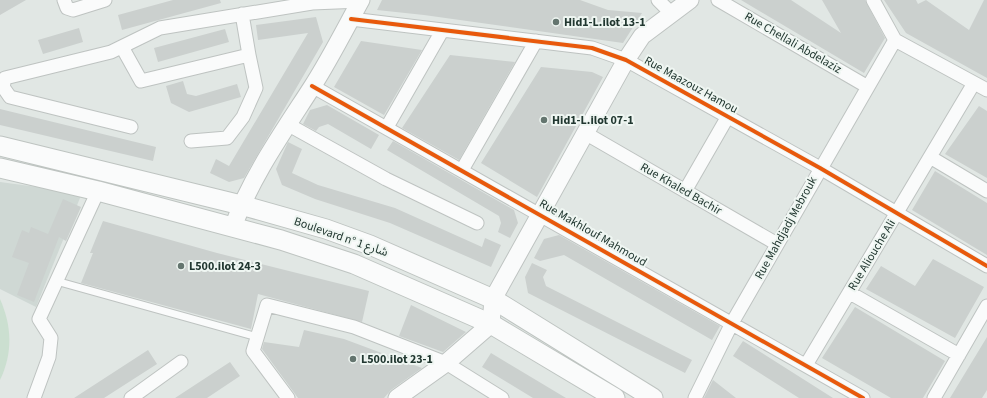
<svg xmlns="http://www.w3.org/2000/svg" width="987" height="398" font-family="'Source Sans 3','Noto Sans Arabic',sans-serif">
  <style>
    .built { fill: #cfd8d4 }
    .garden { fill: #cbdfd0 }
    .building { fill: #cbd0ce }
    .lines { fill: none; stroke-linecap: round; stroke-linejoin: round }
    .service-casing { stroke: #bec3c1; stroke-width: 9 }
    .minor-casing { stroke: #bec3c1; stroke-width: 15 }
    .tertiary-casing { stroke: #bec3c1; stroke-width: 19 }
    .secondary-casing { stroke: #bec4c1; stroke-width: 21 }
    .service { stroke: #fafbfb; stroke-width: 7 }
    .minor { stroke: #fafbfb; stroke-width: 13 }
    .tertiary { stroke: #fafbfb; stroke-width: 17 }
    .secondary { stroke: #fafbfb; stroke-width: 19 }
    .cycleway-casing { stroke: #eff6f2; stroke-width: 6 }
    .cycleway { stroke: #e8590c; stroke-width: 4 }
    .poi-dot { fill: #64756f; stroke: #eff6f2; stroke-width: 1.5 }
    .labels { text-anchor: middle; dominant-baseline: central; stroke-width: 4; stroke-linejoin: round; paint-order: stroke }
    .poi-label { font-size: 12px; font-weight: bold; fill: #213730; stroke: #eff6f2; text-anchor: start }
    .street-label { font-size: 12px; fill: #213730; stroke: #eff6f2 }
  </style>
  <rect width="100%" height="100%" fill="#e1e7e4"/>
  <path class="built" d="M0,182L82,193L36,307L0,289Z"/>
  <path class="garden" d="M0,299C12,326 13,353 0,380Z"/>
  <path class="building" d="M0,0H26L0,15Z
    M173,0H220L221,3L122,30L118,15Z
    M382,0H580L608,10L642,13L623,43L424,15L377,10Z
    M741,0H791L841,33L822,0H865L885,38L864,73Z
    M884,0H916L918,4L926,0L969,30L984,0H987V78L906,33Z
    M316,17L323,42L244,178L229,182L210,173L216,159L229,166L308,33L258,40L256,25Z
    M79,28L83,42L43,54L38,40Z
    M225,29L229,42L158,62L154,48Z
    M361,41L422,50L384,115L334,87Z
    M450,55L515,62L459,160L402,128Z
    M541,67L592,72L603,77L537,197L481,163Z
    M183,81L187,94L196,96L237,84L241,97L189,112L171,103L166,86Z
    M327,105L379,135L371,149L328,124L319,127L316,131L303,124L310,110Z
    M979,106L987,111V178L945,154Z
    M0,109L156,147L153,161L0,125Z
    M393,141L514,210L518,223L510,238L498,232L501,223L499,216L387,150Z
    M288,142L302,149L292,173L318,185L395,208L482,247L485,238L501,245L491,267L390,223L315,199L282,185L276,169Z
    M935,171L987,203V255L912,210Z
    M63,199L81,207L66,241L59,237L34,302L17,295L29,263L12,257L22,230L29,233L31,227L48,234Z
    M103,221L217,253L369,291L362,322L258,294L251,329L81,283L93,253H90Z
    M559,235L720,326L712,340L564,255L540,261L534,258L544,239Z
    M933,259L984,287L955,338L866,289L881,266L915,286Z
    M532,263L547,270L543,277L546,286L692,360L685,373L528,293L525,277Z
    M411,305L466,332L443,352L399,336Z
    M855,307L945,361L923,398H891L822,358Z
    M304,330L344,339L422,368L391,390L384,398H298L262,349L264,342L299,347Z
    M987,337V390L982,398H950Z
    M743,341L833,398H799L733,356Z
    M148,350L157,364L104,398H74Z
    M491,353L566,398H533L482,367Z
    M230,362L240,376L207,398H175Z
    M713,380L736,398H704Z"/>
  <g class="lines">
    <g class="service-casing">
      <path id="service" d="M56,281L257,337"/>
    </g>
    <g class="minor-casing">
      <path id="minor" d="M64,0L67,8L73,10L105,0
        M658,0L671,13
        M718,0L868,87
        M873,0L895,40L987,90
        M351,19L592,48L626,60L820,168L987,266
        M122,47L141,81L249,55L242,14
        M312,86L863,398
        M287,124L386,179L477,223
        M131,127L10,97L3,87L5,78L111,52L160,28L312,3L361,1
        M387,127L442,31
        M585,133L777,244
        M191,141L227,138L243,117L256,88L249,55
        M930,157L987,191
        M462,170L536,41
        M685,191L727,118
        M850,293L959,355
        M806,365L974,83
        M34,398L49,357L51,338L39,319L98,191
        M131,398L181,362
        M288,398L253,351L267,305L354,327L446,363L502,398
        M695,398L732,323L895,40
        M934,398L987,306"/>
    </g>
    <g class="tertiary-casing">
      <path id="tertiary" d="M233,227C251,177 283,132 312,87C330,59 345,29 361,0
        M397,398L446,363L491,324L493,299L626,60L642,36L690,0"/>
    </g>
    <g class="secondary-casing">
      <path id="secondary" d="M0,146L241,205L326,229L370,245L493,299L653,398
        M0,168L98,191L281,240L354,264L491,324L615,398"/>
    </g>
    <use href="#service" class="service"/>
    <use href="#minor" class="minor"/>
    <use href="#tertiary" class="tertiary"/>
    <use href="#secondary" class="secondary"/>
    <g class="cycleway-casing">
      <path id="cycleway" d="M351,19L592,48L626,60L820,168L987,266
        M312,86L863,398"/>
    </g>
    <use href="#cycleway" class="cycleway"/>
  </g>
  <g class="poi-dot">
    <circle cx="556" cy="22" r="4"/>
    <circle cx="544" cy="120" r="4"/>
    <circle cx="181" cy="266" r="4"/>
    <circle cx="353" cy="359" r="4"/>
  </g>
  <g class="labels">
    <g class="poi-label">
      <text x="564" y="22">Hid1-L.ilot 13-1</text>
      <text x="552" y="120">Hid1-L.ilot 07-1</text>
      <text x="189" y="266">L500.ilot 24-3</text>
      <text x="361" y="359">L500.ilot 23-1</text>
    </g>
    <g class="street-label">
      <text transform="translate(793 43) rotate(30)">Rue Chellali Abdelaziz</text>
      <text transform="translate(691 85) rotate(29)">Rue Maazouz Hamou</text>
      <text transform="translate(681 189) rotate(30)">Rue Khaled Bachir</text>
      <text transform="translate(786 228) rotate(-61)">Rue Mahdjadj Mebrouk</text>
      <text transform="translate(593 233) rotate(30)">Rue Makhlouf Mahmoud</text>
      <text transform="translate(341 237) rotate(19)">Boulevard n° شارع 1</text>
      <text transform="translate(872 255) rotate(-59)">Rue Aliouche Ali</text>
    </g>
  </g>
</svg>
